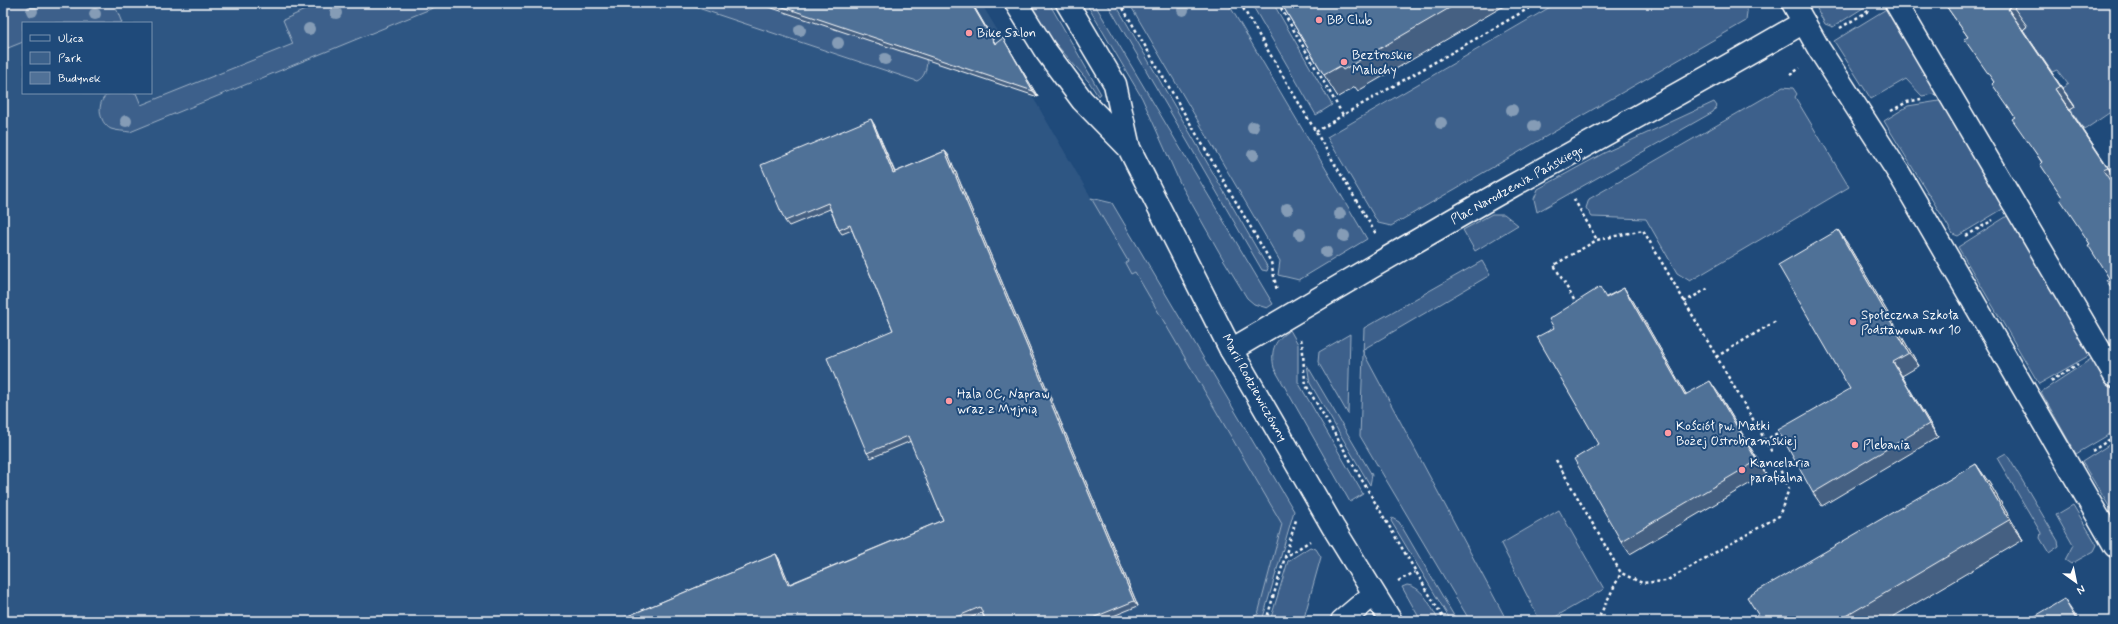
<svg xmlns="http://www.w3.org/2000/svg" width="2118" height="624" font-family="Mynerve,sans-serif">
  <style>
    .built { fill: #2e5683; fill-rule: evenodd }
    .green { fill: #3c618b; stroke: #9eb0c5 }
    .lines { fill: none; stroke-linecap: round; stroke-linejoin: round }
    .street-casing { stroke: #fff; stroke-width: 25 }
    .secondary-casing { stroke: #fff; stroke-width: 25 }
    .path { stroke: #fff; stroke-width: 2.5; stroke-dasharray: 3 3; stroke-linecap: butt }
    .street { stroke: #1f4a7a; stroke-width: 22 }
    .secondary { stroke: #1f4a7a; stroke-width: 22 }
    .tree { fill: #859cb6 }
    .wall { fill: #456182; stroke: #fff }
    .shaded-wall { fill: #384f6a; stroke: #fff }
    .building { fill: #507197; stroke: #fff }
    .poi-dot { fill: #ff9aa2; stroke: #1f4a7a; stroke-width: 1.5 }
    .labels { text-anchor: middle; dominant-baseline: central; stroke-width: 4; stroke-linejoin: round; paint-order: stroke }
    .poi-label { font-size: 13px; fill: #fff; stroke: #1f4a7a; text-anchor: start }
    .street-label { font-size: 13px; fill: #fff; stroke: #1f4a7a }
  </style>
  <rect width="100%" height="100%" fill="#1f4a7a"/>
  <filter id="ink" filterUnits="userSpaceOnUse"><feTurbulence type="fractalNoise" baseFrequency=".025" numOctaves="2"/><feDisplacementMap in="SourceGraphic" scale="8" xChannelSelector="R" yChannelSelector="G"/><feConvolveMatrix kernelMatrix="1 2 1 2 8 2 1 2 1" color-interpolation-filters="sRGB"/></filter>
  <g filter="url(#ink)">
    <path class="built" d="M3,3H981L1025,76L1031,94L1128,261L1125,263L1131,274L1135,272L1282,524L1258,614L1246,621H3ZM23,23H151V93H23Z"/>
    <path class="green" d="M3,3H114L122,23H23V42L3,50Z
      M320,3H445L130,132C124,131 117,131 111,129C98,123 95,98 111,93C117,91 129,93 136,93L141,105L293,44L283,20Z
      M683,3H765L925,58L927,62C926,70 925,77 917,81Z
      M1028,3H1049L1101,94L1098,96L1089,82L1043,29Z
      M1086,3H1094L1273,304L1267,308L1254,304L1247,298L1222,257L1180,183L1142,98Z
      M1107,3H1115L1268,268L1267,271L1262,270Z
      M1129,3H1228L1367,239L1299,280L1278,275L1280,261Z
      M1251,3H1273L1332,105L1316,115Z
      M1557,3H1748L1746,21L1391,226L1378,223L1327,137Z
      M1814,3H1871L1833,27L1825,24Z
      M2019,3H2115V109L2084,130L2071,110L2075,106L2062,88L2068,84L2057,70L2052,72L2023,30L2027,27L2014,8Z
      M1888,8L1940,93L1922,96L1906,79L1871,99L1834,41Z
      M1783,87L1793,88L1797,94L1795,97L1849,187L1690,281L1677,273L1646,219L1592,217L1586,208L1589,199Z
      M1945,100L2006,207L1958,236L1953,234L1884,121L1908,106Z
      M1714,102L1717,106L1713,112L1537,212L1534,199L1538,189L1604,153Z
      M1091,198L1112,203L1294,511L1262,621H1246L1258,614L1282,524L1135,272L1131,274L1125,263L1128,261Z
      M1492,214H1504L1518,225L1475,251L1463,230Z
      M2009,215L2090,351V355L2039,384L1958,247Z
      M1482,261L1490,275L1362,350L1507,621H1470L1360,436L1364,328Z
      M1290,330L1298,344V382L1363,494L1350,502L1274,368C1270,349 1275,340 1290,330Z
      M1350,334L1348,414L1318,362L1319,352Z
      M2094,357L2115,392V431L2076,454L2041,392Z
      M1307,365L1372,475L1370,485L1310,383Z
      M2115,441V516L2082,462Z
      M2006,453L2058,541L2059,546L2049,553L2040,538L2041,533L1997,458Z
      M2073,505L2097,545L2094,551L2071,564L2065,560L2073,545L2056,515Z
      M1559,510L1604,589L1548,621H1540L1501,544Z
      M1392,518L1399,522L1457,621H1451L1391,521Z
      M1310,547L1316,549L1321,557L1304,618L1298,621H1270L1288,561Z
      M1407,585C1424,587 1431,608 1439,621H1421L1402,587Z"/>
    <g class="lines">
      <g class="street-casing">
        <path id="street" d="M1793,3L1819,49L1900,175L2115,546
          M1896,3L2115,376
          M1231,350C1325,295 1418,239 1512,186C1610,132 1708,78 1804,22"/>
      </g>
      <g class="secondary-casing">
        <path id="secondary" d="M1016,3L1045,50L1082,100L1129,148
          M1067,3L1115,84L1129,148L1231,350L1333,527L1391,621
          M1342,621L1374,594"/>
      </g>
      <path class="path" d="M1120,3L1271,262L1277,291
        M1240,3L1376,234
        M1278,3L1343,115L1538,3
        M1840,28L1870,10
        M1790,75L1800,68
        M1891,111L1907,102L1921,99
        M1316,132L1343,115
        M1574,199L1597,240
        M1966,236L1993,220
        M1684,302L1709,288
        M1577,305L1554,265L1597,240L1643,230L1772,452
        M1301,339C1305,356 1302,371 1307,387L1445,621
        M1716,357L1776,321
        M2051,381L2078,364
        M1764,441L1781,431
        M2092,451L2115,436
        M1556,460L1621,573L1642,583L1666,581L1779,516L1789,489L1779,467
        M1284,558L1310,541
        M1398,581L1415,572
        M1266,621L1296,520
        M1597,621L1621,573"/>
      <use href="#street" class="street"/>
      <use href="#secondary" class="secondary"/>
    </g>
    <g class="tree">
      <circle cx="1183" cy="10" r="6"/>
      <circle cx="32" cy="11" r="6"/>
      <circle cx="336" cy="13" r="6"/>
      <circle cx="95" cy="14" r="6"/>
      <circle cx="309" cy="29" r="6"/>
      <circle cx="800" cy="30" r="6"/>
      <circle cx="838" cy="43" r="6"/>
      <circle cx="885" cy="59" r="6"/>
      <circle cx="1512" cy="110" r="6"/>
      <circle cx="126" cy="121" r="6"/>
      <circle cx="1441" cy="123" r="6"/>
      <circle cx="1534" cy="126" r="6"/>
      <circle cx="1253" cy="127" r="6"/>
      <circle cx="1253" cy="155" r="6"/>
      <circle cx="1287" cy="209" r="6"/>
      <circle cx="1340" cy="214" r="6"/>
      <circle cx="1300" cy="234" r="6"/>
      <circle cx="1344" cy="236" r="6"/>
      <circle cx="1326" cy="252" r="6"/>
    </g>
    <path class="wall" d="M757,3H972L995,43L1007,45L1038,97Z
      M1281,3H1509L1358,91L1355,87L1338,97L1324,75Z
      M1944,3H2013L2016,6L2014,8L2027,26L2023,30L2075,107L2070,110L2115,177V293L2109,278L2090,244L1994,82L1968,37Z
      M874,124L895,172L945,151L949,156L1138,606L1101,621H986L982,613L962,621H616L776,554L779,559L789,584L943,520L911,441L871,458L867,453L893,330L852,230L842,234L839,230L830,209L789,226L785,221Z
      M1838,230L1847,243L1919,366L1902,376L1938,437L1822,506L1813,493L1850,389Z
      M1624,288L1633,301L1686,394H1719L1766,474L1630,554L1621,541L1599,444L1606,297Z
      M1976,464L1990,484L2023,540L1886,621H1762Z"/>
    <path class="shaded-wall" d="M971,3H972L999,50L995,44Z
      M2008,9L2023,30L2075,107L2060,86Z
      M1003,38L1007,45L1038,97L1033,91Z
      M2055,89L2070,110L2115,178L2108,168Z
      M871,119L874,124L897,178L893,173Z
      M945,151L949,156L1138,606L1134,601Z
      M1838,230L1847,243L1919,366L1909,353Z
      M1624,288L1633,301L1694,408L1685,395Z
      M1893,362L1902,376L1938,437L1929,424Z
      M1710,381L1719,394L1766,474L1757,461Z
      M1976,464L1990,484L2023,540L2009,520Z
      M776,554L779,559L792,590L788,585Z
      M2064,599L2079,621H2077Z"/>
    <path class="building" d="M771,3H971L995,44L1003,38L1033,91Z
      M1281,3H1458L1343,70L1340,66L1324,75Z
      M1944,3H2010L2012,5L2008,9L2060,86L2055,89L2108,168L2103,170L2115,188V293L2106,280L2109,278L2088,245L2090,244L2060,199L2062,197L2040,164L2042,162L2012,119L2015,117L1992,84L1994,82L1964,39L1968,37Z
      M871,119L893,173L945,151L1134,601L1085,621H986L980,607L947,621H616L776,554L788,585L943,520L908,436L867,453L827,358L893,330L850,225L839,230L828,203L785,221L761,165Z
      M1838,230L1909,353L1893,362L1929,424L1813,493L1778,430L1850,389L1778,265Z
      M1600,287L1606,298L1624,288L1685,395L1710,381L1757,461L1621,541L1574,459L1599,444L1537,337L1554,328L1549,319Z
      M1976,464L2009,520L1838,621H1762L1747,597Z
      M2064,599L2077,621H2027Z"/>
  </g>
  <g class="poi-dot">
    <circle cx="1319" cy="20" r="4"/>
    <circle cx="969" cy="33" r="4"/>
    <circle cx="1344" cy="62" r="4"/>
    <circle cx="1853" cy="322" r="4"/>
    <circle cx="949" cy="401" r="4"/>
    <circle cx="1668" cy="433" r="4"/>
    <circle cx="1855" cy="445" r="4"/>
    <circle cx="1742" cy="470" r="4"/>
  </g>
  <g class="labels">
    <g class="poi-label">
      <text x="1327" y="20">BB Club</text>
      <text x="977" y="33">Bike Salon</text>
      <text x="1352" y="55">Beztroskie<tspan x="1352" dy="15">Maluchy</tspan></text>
      <text x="1861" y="315">Społeczna Szkoła<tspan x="1861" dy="15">Podstawowa nr 10</tspan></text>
      <text x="957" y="394">Hala OC, Napraw<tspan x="957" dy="15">wraz z Myjnią</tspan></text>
      <text x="1676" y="426">Kościół pw. Matki<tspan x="1676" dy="15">Bożej Ostrobramskiej</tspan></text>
      <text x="1863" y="445">Plebania</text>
      <text x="1750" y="463">Kancelaria<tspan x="1750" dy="15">parafialna</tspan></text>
    </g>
    <g class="street-label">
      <text transform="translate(1517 185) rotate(-29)">Plac Narodzenia Pańskiego</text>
      <text transform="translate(1254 388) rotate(61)">Marii Rodziewiczówny</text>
    </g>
  </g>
  <rect width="2118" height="624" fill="none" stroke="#1f4a7a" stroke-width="16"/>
  <rect x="8" y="8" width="2102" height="608" fill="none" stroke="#fff" stroke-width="1.5" filter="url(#ink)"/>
  <rect x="22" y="22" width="130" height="72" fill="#1f4a7a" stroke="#7992af"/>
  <rect x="30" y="35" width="20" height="6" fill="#1f4a7a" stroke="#7992af"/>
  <text x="58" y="42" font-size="12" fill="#ffffff">Ulica</text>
  <rect x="30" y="52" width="20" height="12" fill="#3c618b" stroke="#7992af"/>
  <text x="58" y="62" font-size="12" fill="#ffffff">Park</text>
  <rect x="30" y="72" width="20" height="12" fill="#507197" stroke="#7992af"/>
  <text x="58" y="82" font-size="12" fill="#ffffff">Budynek</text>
  <g transform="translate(2076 582) rotate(147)" stroke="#1f4a7a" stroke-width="3" paint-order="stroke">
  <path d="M0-3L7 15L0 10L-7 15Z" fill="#ffffff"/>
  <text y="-6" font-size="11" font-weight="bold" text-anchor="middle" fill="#ffffff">N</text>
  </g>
</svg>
